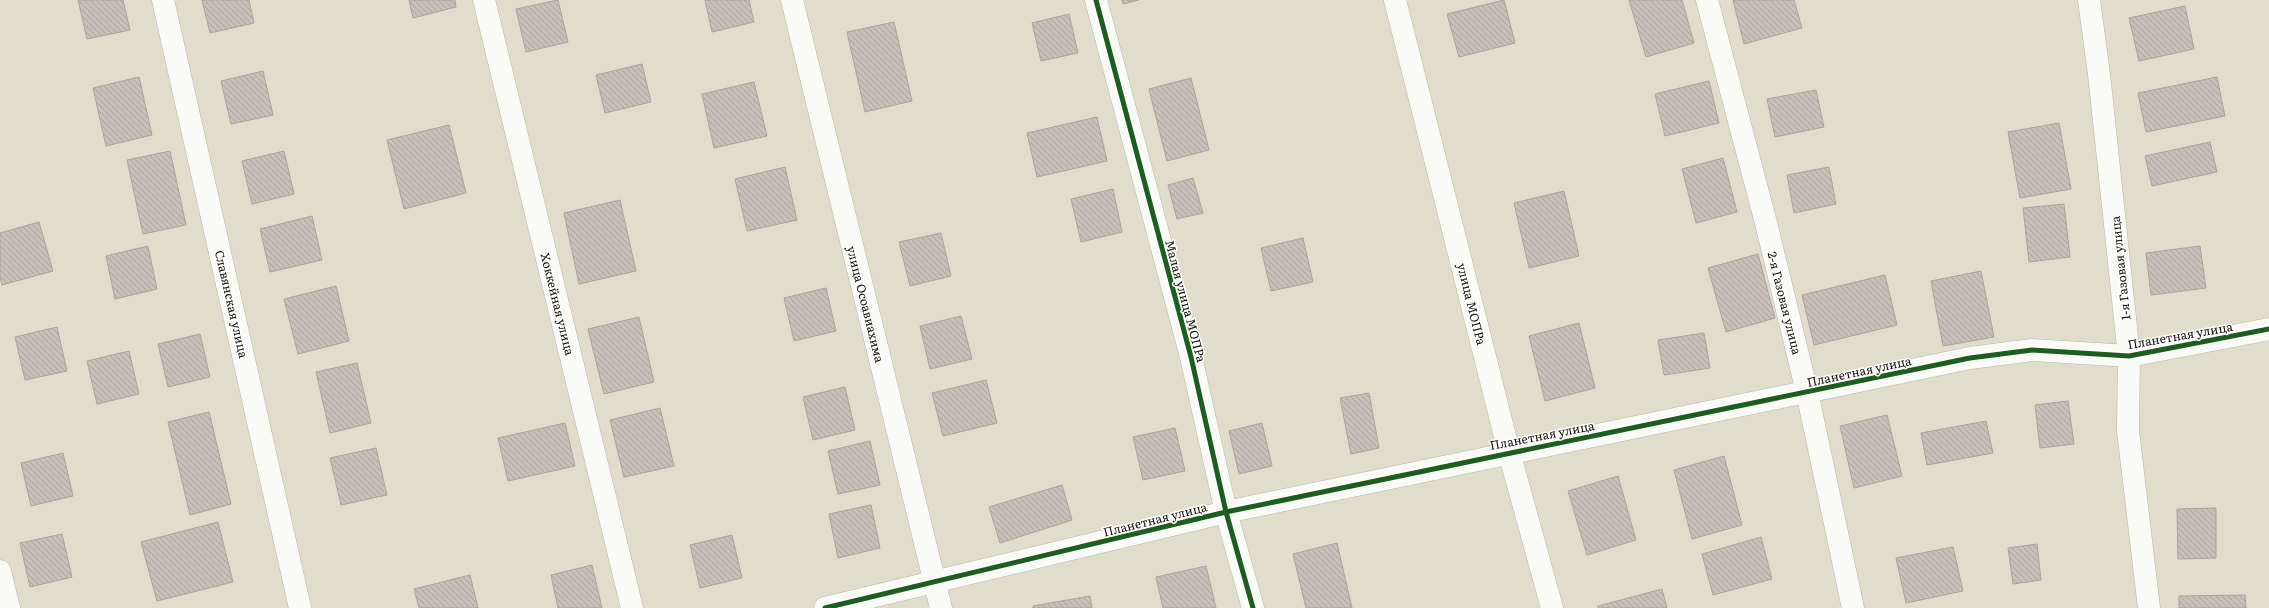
<svg xmlns="http://www.w3.org/2000/svg" width="2269" height="608" font-family="Literata,serif">
  <style>
    .building { fill: url(#building-back-hatch); stroke: #aba29a }
    .lines { fill: none; stroke-linecap: round; stroke-linejoin: round }
    .minor-casing { stroke: #b8b5a8; stroke-width: 23 }
    .minor { stroke: #fafaf7; stroke-width: 22 }
    .cycleway-casing { stroke: #fff; stroke-width: 8 }
    .cycleway { stroke: #1b5e20; stroke-width: 5 }
    .labels { text-anchor: middle; dominant-baseline: central; stroke-width: 3; stroke-linejoin: round; paint-order: stroke }
    .street-label { font-size: 12px; fill: #110f05; stroke: #fff }
  </style>
  <defs>
    <pattern id="building-back-hatch" width="6" height="6" patternUnits="userSpaceOnUse"><rect width="6" height="6" fill="#c8c0b8"/><path d="M-1 5l2 2M0 0l6 6M5-1l2 2" fill="none" stroke="#aba49d"/></pattern>
  </defs>
  <rect width="100%" height="100%" fill="#e1ddcc"/>
  <path class="building" d="M78,0H123L130,30L87,39Z
    M202,0H249L254,23L210,33Z
    M409,0H455L456,7L413,18Z
    M558,0L568,42L526,52L516,9Z
    M705,0H749L754,22L712,32Z
    M1122,0H1139L1123,4Z
    M1504,0L1515,43L1459,57L1447,14Z
    M1629,0H1682L1694,43L1646,57Z
    M1733,0H1794L1802,28L1744,44Z
    M2185,6L2194,49L2139,61L2129,18Z
    M1069,14L1078,53L1041,61L1032,23Z
    M894,22L912,101L865,112L847,32Z
    M642,64L651,102L605,113L596,75Z
    M263,71L273,115L231,124L221,81Z
    M139,77L152,135L106,146L93,88Z
    M2217,77L2225,116L2146,132L2138,93Z
    M1191,78L1209,150L1167,161L1149,89Z
    M1709,81L1719,123L1665,136L1655,94Z
    M754,82L767,136L714,148L702,94Z
    M1816,90L1824,127L1775,137L1767,99Z
    M1097,117L1107,161L1037,177L1027,133Z
    M2059,123L2071,189L2020,198L2008,132Z
    M449,125L466,193L404,209L387,140Z
    M2210,142L2217,172L2152,186L2145,156Z
    M170,151L186,225L143,234L127,160Z
    M284,151L294,194L252,204L242,161Z
    M1723,158L1737,212L1696,223L1682,169Z
    M785,167L797,220L747,231L735,179Z
    M1829,167L1836,204L1794,213L1787,175Z
    M1193,178L1203,213L1177,219L1168,185Z
    M1113,189L1122,232L1081,242L1071,199Z
    M1564,191L1579,256L1529,268L1514,203Z
    M620,200L636,271L579,284L564,213Z
    M2064,204L2070,257L2029,262L2023,208Z
    M312,216L322,260L270,272L260,229Z
    M39,222L53,271L2,285L0,277V233Z
    M941,233L951,276L910,286L899,242Z
    M1303,238L1313,282L1271,291L1261,248Z
    M148,246L157,289L115,299L106,256Z
    M2200,246L2206,288L2151,295L2146,253Z
    M1758,254L1775,318L1726,332L1708,268Z
    M1981,271L1994,337L1943,346L1931,281Z
    M1885,275L1897,325L1814,345L1802,295Z
    M336,286L349,341L298,354L284,299Z
    M826,288L836,331L794,341L784,298Z
    M961,316L972,359L930,369L920,326Z
    M639,317L654,382L604,394L588,329Z
    M1579,323L1595,388L1545,401L1529,336Z
    M57,327L67,371L25,380L15,337Z
    M1704,333L1710,368L1664,375L1658,340Z
    M200,334L210,377L168,387L158,344Z
    M129,351L139,394L97,404L87,361Z
    M357,363L371,423L330,433L316,372Z
    M986,380L997,423L943,436L932,393Z
    M845,387L855,430L813,440L803,397Z
    M1369,393L1379,448L1351,454L1340,398Z
    M2068,401L2074,444L2040,448L2035,405Z
    M660,408L674,466L624,477L610,420Z
    M209,412L231,504L190,515L168,422Z
    M1887,415L1902,476L1854,488L1840,426Z
    M1986,421L1993,453L1927,465L1921,433Z
    M565,423L575,466L508,481L498,438Z
    M1262,423L1272,466L1239,474L1229,431Z
    M1175,428L1185,471L1143,480L1133,437Z
    M870,441L880,485L838,494L828,451Z
    M376,448L387,495L341,505L330,458Z
    M63,453L73,496L31,506L21,463Z
    M1724,456L1742,525L1692,539L1674,470Z
    M1618,476L1636,540L1587,555L1568,491Z
    M1062,485L1072,520L1000,543L989,507Z
    M871,505L880,548L838,558L829,514Z
    M2216,508V558L2178,559L2177,509Z
    M218,522L233,582L157,601L141,542Z
    M62,534L72,577L30,587L20,543Z
    M732,535L742,578L700,588L690,545Z
    M1761,537L1772,579L1713,595L1702,554Z
    M1337,543L1352,608H1306L1293,554Z
    M2037,544L2041,580L2013,584L2008,548Z
    M1953,547L1963,591L1906,603L1896,558Z
    M592,565L602,608H558L551,575Z
    M1206,566L1216,608H1163L1156,577Z
    M470,575L478,608H419L414,589Z
    M1662,589L1667,608H1598V606Z
    M2245,595L2246,608H2179V596Z
    M1090,596L1092,608H1033V606Z"/>
  <g class="lines">
    <g class="minor-casing">
      <path id="minor" d="M163,0L300,608
        M484,0L632,608
        M792,0L941,608
        M1096,0L1191,357L1226,512L1253,608
        M1395,0L1509,452L1552,608
        M1707,0L1766,223L1807,392L1853,608
        M2089,0L2099,74L2129,356L2128,431L2149,608
        M0,571L9,608
        M825,608L1226,512L1970,358L2032,350L2129,356L2269,329"/>
    </g>
    <use href="#minor" class="minor"/>
    <g class="cycleway-casing">
      <path id="cycleway" d="M1096,0L1191,357L1226,512L1253,608
        M825,608L1226,512L1970,358L2032,350L2129,356L2269,329"/>
    </g>
    <use href="#cycleway" class="cycleway"/>
  </g>
  <g class="labels">
    <g class="street-label">
      <text transform="translate(2120 268) rotate(-96)">1-я Газовая улица</text>
      <text transform="translate(1186 301) rotate(75)">Малая улица МОПРа</text>
      <text transform="translate(1785 303) rotate(76)">2-я Газовая улица</text>
      <text transform="translate(232 304) rotate(77)">Славянская улица</text>
      <text transform="translate(558 304) rotate(76)">Хоккейная улица</text>
      <text transform="translate(866 304) rotate(76)">улица Осоавиахима</text>
      <text transform="translate(1472 304) rotate(76)">улица МОПРа</text>
      <text transform="translate(2180 335) rotate(-10)">Планетная улица</text>
      <text transform="translate(1859 371) rotate(-12)">Планетная улица</text>
      <text transform="translate(1542 435) rotate(-11)">Планетная улица</text>
      <text transform="translate(1155 519) rotate(-14)">Планетная улица</text>
    </g>
  </g>
</svg>
